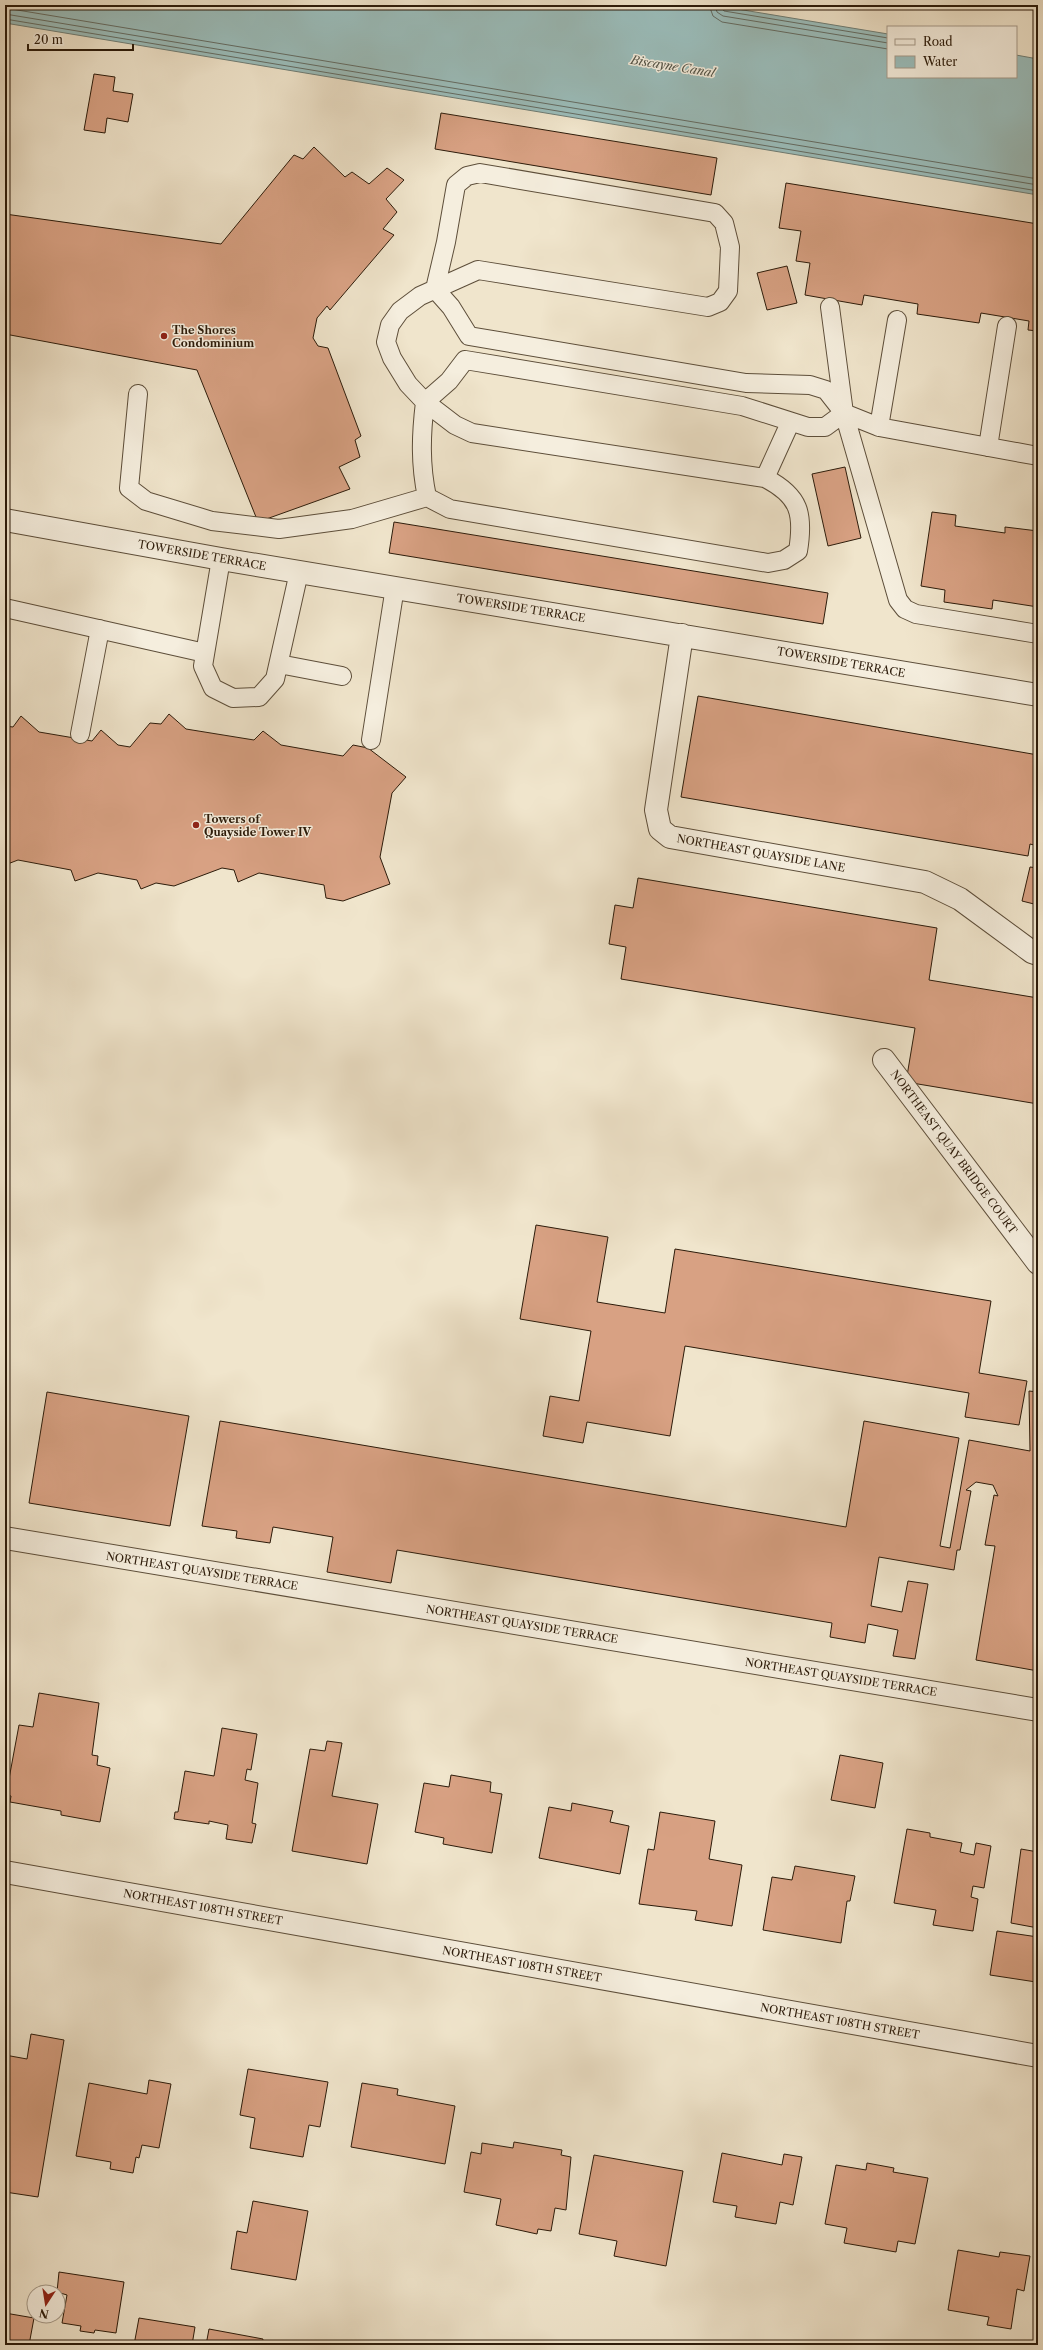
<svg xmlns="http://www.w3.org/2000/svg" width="1043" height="2350" font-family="'Libre Caslon Text',serif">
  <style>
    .water { fill: #9bbebc; stroke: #6f7d75 }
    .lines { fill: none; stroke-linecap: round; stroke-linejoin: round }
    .shore { stroke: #646c63; stroke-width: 1 }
    .building { fill: #d8a183; stroke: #2c1b0a }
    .service-casing { stroke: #5d4e3a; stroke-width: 20 }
    .minor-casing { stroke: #5d4e3a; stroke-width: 24 }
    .service { stroke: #f5eede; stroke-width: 18 }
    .minor { stroke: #f5eede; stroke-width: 22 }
    .poi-dot { fill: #8f2418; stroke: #f5eede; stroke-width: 1.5 }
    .labels { text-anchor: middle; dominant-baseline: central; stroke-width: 3; stroke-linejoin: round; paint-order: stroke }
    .poi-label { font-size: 11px; font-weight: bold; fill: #2c1b0a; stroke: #f5eede; text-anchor: start }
    .street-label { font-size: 11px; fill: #2c1b0a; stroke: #f5eede }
    .water-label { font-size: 12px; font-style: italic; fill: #535448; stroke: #f5eede }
  </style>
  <rect width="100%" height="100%" fill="#f0e5cc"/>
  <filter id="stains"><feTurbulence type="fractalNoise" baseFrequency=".005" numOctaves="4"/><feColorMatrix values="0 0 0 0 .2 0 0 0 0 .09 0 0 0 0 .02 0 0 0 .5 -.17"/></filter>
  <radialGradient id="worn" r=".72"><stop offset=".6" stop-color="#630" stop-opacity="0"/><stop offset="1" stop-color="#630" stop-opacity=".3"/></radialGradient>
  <path class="water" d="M5,5H713L888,34V77H1016V55L1038,59V195L5,23Z"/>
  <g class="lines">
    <path class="shore" d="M709,5L713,16L722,22L888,49
      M715,5L717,12L723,16L888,43
      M720,5L724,11L888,38
      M5,8L1038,179
      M5,14L1038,185
      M5,19L1038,191"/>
  </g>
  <path class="building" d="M94,74L115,77L113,91L133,94L128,122L107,118L105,133L84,130Z
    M441,113L717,158L711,195L435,149Z
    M314,147L345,177L352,172L369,184L387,168L404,180L386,199L397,212L383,229L394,235L330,310L327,306L317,318L313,338L318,346L328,348L361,436L355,440L360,457L339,467L350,489L258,522L197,370L5,334V214L221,244L294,155L303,159Z
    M786,183L1038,224V331L1028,330L1029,321L981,313L979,323L917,314L918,304L864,295L862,305L805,295L810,263L796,261L801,231L779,228Z
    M787,266L797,303L767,310L757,273Z
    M845,467L861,538L828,546L812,474Z
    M932,512L956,515L955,526L1005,533V527L1038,531V607L993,600L992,609L944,602L945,590L921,586Z
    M394,522L828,593L823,624L389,553Z
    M698,696L1038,755V846L1030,844L1028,856L681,797Z
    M169,714L186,729L254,740L263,731L281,745L343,756L353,745L368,748L406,777L392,793L380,857L390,884L343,901L326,898L324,885L259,873L238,882L234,870L222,868L174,886L156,883L141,889L137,880L98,873L75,881L71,870L18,860L5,865V726L13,727L21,716L39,732L92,741L101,730L118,745L130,747L150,723L161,724Z
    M1030,867L1038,868V905L1022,901Z
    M638,878L937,928L929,980L1038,998V1104L906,1082L915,1028L621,979L626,947L609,944L615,905L633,908Z
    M536,1225L608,1237L597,1302L665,1313L675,1249L991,1301L979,1373L1027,1381L1019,1425L965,1417L969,1393L685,1346L670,1436L587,1422L583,1443L543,1436L550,1396L579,1401L591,1331L520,1319Z
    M1029,1391L1038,1392V1671L976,1660L995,1546L985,1545L994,1495L998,1496L993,1485L976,1482L966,1490L971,1491L960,1550H957L954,1570L879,1557L871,1606L902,1612L908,1581L928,1584L915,1659L893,1656L898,1630L868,1624L865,1643L830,1637L832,1623L397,1550L391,1583L327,1572L333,1537L273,1527L270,1543L236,1538L237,1531L202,1526L220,1421L846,1527L864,1421L959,1438L940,1546L950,1548L969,1440L1030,1451Z
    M47,1392L189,1416L170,1526L29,1503Z
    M39,1693L99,1703L92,1755L98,1756L97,1765L110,1768L100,1822L61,1815V1811L10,1802L11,1796L6,1795L19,1725L33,1727Z
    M222,1728L257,1734L251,1770L247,1769L245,1780L258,1783L252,1823L256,1824L252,1843L226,1839L228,1825L209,1821V1824L174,1819L175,1812H178L185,1771L214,1776Z
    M327,1741L342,1743L332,1796L378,1804L367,1864L292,1851L310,1749L325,1751Z
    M840,1755L883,1763L875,1808L831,1800Z
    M451,1775L491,1782L490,1792L502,1794L492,1853L443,1844L444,1838L415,1832L424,1783L449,1787Z
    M572,1803L613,1811L610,1822L629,1826L620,1874L539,1858L549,1807L571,1811Z
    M660,1812L715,1821L709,1859L742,1865L732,1926L695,1920L697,1911L639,1904L648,1849L654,1850Z
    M907,1829L930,1833V1837L962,1843L960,1852L974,1855L976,1843L991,1846L984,1888L973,1886L971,1897L978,1899L973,1931L933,1925L936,1910L894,1903Z
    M1021,1849L1038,1852V1928L1011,1923Z
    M795,1866L855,1876L850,1901H847L841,1943L763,1930L772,1877L792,1880Z
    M997,1931L1038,1937L1036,1982L990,1975Z
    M31,2034L64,2040L38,2197L5,2192V2055L27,2059Z
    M248,2069L328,2082L320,2127L309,2125L303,2157L250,2148L255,2118L240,2115Z
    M149,2080L171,2084L159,2148L142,2145L139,2158L136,2157L133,2173L110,2169L111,2162L76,2156L89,2083L147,2094Z
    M362,2083L398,2089L397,2095L455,2106L445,2164L351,2147Z
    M514,2142L562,2150L561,2155L571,2157L566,2210L555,2208L551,2231L538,2229L537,2234L496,2225L501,2199L464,2192L471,2152L481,2154L482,2143L513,2148Z
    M722,2153L782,2165L784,2154L802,2157L793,2205L780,2202L776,2224L735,2217L737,2206L713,2202Z
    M594,2155L683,2171L666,2266L614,2256L617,2241L579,2234Z
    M867,2163L894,2168L893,2172L928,2178L915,2244L898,2241L896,2252L844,2243L847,2228L825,2224L836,2165L866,2170Z
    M253,2201L308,2211L296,2280L231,2269L237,2231L247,2233Z
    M958,2250L999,2257L1000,2252L1030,2256L1024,2291L1017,2289L1011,2329L987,2325L989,2317L948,2310Z
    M59,2272L124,2282L116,2333L95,2330L94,2333L80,2331L81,2326L62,2323L67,2295L57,2292Z
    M5,2313L34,2318L29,2345H5Z
    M139,2318L195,2327L192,2345H134Z
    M209,2329L263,2339L262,2345H206Z"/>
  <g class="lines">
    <g class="service-casing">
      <path id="service" d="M435,289L446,242L456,185L467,176L480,173L715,213L724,223L730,247L728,291L720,302L708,307L478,270L420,296L400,311L390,325L386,342L392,358L408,384L425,402L449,381L465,360L742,406L808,427H825L844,413
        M435,289L451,307L469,336L746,383L810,385L826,390L844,413L879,427L1038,456
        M830,307L844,413L898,600L905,609L916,614L1038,634
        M138,394L129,488L146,501L212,521L279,529L352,519L427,497
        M425,402L455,425L472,433L765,478C800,496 804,514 798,551L784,560L768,563L450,509L427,497C420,464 421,435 425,402Z
        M879,427L897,320
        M988,447L1007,326
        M765,478L790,423
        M221,559L203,666L213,688L233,698L259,697L275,679L299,572
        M5,608L205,653
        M279,664L342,676
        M80,734L100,629
        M371,740L395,587"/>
    </g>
    <g class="minor-casing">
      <path id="minor" d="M5,520L221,559L1038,695
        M682,635L656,810L660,829L670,837L925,882L960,899L1032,952L1038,954
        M884,1060L1038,1263
        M5,1538L1038,1710
        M5,1872L1038,2056"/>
    </g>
    <use href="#service" class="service"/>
    <use href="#minor" class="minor"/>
  </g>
  <g class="poi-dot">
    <circle cx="164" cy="336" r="4"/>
    <circle cx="196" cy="825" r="4"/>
  </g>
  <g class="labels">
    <g class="poi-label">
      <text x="172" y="330">The Shores<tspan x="172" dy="13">Condominium</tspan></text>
      <text x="204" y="819">Towers of<tspan x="204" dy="13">Quayside Tower IV</tspan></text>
    </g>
    <g class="street-label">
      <text transform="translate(202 555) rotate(10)">TOWERSIDE TERRACE</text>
      <text transform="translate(521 608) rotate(9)">TOWERSIDE TERRACE</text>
      <text transform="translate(841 662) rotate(10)">TOWERSIDE TERRACE</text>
      <text transform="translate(761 853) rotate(10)">NORTHEAST QUAYSIDE LANE</text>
      <text transform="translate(954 1152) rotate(53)">NORTHEAST QUAY BRIDGE COURT</text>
      <text transform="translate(202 1571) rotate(9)">NORTHEAST QUAYSIDE TERRACE</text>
      <text transform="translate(522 1624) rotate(9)">NORTHEAST QUAYSIDE TERRACE</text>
      <text transform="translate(841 1677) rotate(9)">NORTHEAST QUAYSIDE TERRACE</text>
      <text transform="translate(203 1907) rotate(10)">NORTHEAST 108TH STREET</text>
      <text transform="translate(522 1964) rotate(10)">NORTHEAST 108TH STREET</text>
      <text transform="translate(840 2021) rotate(10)">NORTHEAST 108TH STREET</text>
    </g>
    <g class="water-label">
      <text transform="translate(673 66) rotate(9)">Biscayne Canal</text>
    </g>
  </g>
  <rect width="1043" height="2350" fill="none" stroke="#f0e5cc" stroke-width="20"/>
  <rect x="6" y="6" width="1031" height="2338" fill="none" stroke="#2c1b0a" stroke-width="2"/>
  <rect x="10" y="10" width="1023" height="2330" fill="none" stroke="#2c1b0a"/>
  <rect x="887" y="26" width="130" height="52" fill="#f5eede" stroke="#a59a89"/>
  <rect x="895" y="39" width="20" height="6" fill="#f5eede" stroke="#a59a89"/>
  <text x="923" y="46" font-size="12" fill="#2c1b0a">Road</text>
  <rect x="895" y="56" width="20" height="12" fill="#9bbebc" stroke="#a59a89"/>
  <text x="923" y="66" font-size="12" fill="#2c1b0a">Water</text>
  <g transform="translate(46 2304) rotate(192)"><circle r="19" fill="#f5eede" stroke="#a59a89"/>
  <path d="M0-3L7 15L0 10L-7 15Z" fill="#8f2418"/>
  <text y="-6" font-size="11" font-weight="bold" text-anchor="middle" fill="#2c1b0a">N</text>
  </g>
  <path d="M28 44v6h105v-6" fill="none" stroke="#2c1b0a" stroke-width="2"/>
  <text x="34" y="44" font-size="12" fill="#2c1b0a" stroke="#f5eede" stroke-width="3" paint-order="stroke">20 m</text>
  <rect width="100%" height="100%" filter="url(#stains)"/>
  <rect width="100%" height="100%" fill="url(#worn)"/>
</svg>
